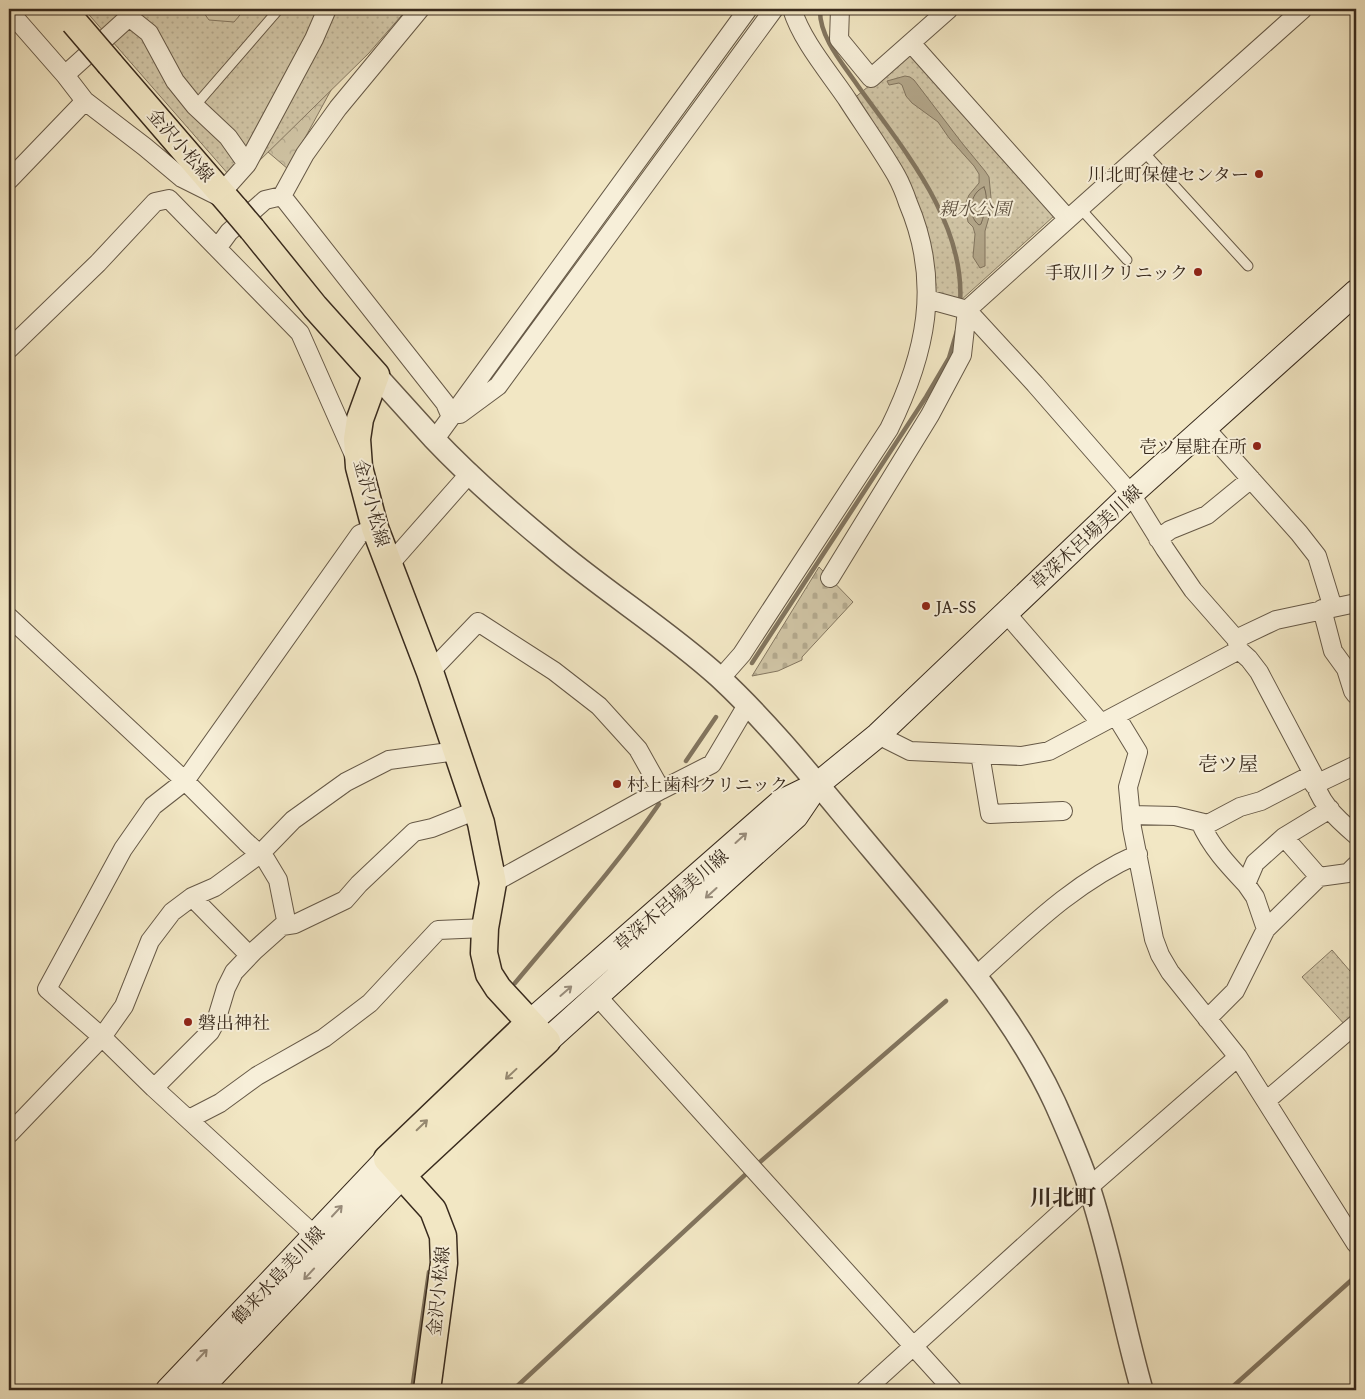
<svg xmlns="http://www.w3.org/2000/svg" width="1365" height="1399" font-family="'Gentium Book Plus','Noto Serif JP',serif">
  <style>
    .forest { fill: url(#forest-crowns); stroke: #857862 }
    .cemetery { fill: url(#cemetery-stones); stroke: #857862 }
    .park { fill: url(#park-dots); stroke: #857862 }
    .pitch { fill: #d2c7a8; stroke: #857862 }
    .water { fill: #b3a78b; stroke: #82755f }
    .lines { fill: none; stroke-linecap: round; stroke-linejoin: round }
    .shore { stroke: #766854; stroke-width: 1 }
    .stream { stroke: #82755f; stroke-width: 4.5 }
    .service-casing { stroke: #665947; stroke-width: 11 }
    .minor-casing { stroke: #665947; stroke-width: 20 }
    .tertiary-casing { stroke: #665947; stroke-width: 24 }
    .secondary-casing { stroke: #382a1d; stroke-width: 26 }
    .primary-casing { stroke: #382a1d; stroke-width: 29 }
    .service { stroke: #f7efd9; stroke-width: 9 }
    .minor { stroke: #f7efd9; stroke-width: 18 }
    .tertiary { stroke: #f7efd9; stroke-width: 21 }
    .secondary { stroke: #f7efd9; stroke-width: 24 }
    .primary { stroke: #f2e7c4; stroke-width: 26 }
    .primary-bridge-casing { stroke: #382a1d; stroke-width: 29; stroke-linecap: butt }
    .primary-bridge { stroke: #f2e7c4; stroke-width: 26 }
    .oneway { stroke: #988c7b }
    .oneway2 { stroke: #958870 }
    .poi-dot { fill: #8f2418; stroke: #f7efd9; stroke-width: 2 }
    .labels { text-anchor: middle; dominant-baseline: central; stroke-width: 4; stroke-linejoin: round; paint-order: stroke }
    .street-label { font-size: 18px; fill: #382a1d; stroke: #f7efd9 }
    .poi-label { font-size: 18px; fill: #382a1d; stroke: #f7efd9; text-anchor: end }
    .park-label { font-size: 18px; font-style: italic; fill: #5e5140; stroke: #f7efd9 }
    .quarter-label { font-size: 20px; fill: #382a1d; stroke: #f7efd9 }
    .district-label { font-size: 22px; font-weight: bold; fill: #382a1d; stroke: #f7efd9 }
  </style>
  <defs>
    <pattern id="forest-crowns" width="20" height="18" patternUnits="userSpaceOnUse" patternTransform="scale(1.25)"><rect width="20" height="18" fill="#d2c7a8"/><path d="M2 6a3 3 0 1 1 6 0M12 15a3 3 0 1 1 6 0" fill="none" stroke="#b5ab90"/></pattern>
    <pattern id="cemetery-stones" width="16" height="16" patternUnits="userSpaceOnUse" patternTransform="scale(1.25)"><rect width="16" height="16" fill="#d2c7a8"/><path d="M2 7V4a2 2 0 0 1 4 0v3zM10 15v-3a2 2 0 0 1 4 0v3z" fill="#b5ab90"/></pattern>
    <pattern id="park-dots" width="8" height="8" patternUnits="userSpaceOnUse" patternTransform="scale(1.25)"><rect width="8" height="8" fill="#d2c7a8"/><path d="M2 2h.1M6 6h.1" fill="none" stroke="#b5ab90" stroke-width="1.8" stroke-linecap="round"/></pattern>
  </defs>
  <rect width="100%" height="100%" fill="#f2e7c4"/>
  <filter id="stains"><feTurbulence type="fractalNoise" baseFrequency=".004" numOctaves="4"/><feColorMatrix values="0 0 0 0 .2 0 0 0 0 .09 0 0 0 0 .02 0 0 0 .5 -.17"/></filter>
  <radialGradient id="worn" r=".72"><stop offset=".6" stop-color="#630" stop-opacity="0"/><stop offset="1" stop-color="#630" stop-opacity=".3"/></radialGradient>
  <path class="forest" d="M354,48L288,169L268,152L296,89Z"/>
  <path class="cemetery" d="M819,567L853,602L802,657V660L778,671L752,676Z"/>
  <path class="park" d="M84,9H407L369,53L254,166L229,175Z
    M910,52L1054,216L960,301L933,294L936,285L929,242L907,178L852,100Z
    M1332,950L1356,978V1016L1345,1025L1302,977Z"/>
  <path class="pitch" d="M201,9H245L234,22L209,20Z"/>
  <path class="water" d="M905,76L910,77L914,80L962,143L985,171L989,177L991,198V210L985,231V266L980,268L973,257L975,234L973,227L968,222L965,205L969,195L979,183V174L974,166L949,138L938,122L912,103L906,96L902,85L899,83L889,85L887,81Z"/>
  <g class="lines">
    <path class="shore" d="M984,187C989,198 985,213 981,224L979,225C967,216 969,193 984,187Z"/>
    <path class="stream" d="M820,9C819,37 843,64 858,86C903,149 966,222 960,304
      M752,663L926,397L949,358L957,331
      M686,761L716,717
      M515,983C564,924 615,868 659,804
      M760,1162L946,1001
      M412,1390L429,1272
      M513,1390L746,1174
      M1229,1390L1356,1276"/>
    <g class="service-casing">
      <path id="service" d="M195,106L279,9
        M1143,151L1248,266
        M1080,208L1127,260"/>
    </g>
    <g class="minor-casing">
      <path id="minor" d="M840,9L839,39L871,78L949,9
        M9,11L65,75L129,17L149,33L175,81L195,106L228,137L247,164L222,192
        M911,43L1068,219L967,310L1035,384L1131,494L1165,549L1193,590L1236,639L1239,650L1249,659L1259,672L1313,774C1316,800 1337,819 1356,835
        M65,75L85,101L145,147L182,178L218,196
        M247,164L314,39L327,9
        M9,180L85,101
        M282,196L445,403L451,417
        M1068,219L1303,9
        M218,247L229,232L265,200L282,196L305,154L338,108L420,9
        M9,349L98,263L155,202L169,199L300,333L354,455
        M460,414L498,386L774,9
        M1205,428L1299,533L1317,556L1333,608
        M435,439L748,9
        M1158,539L1170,530L1207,515L1251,479
        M389,565L470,473
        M830,578L930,415L962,355L967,310L927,299
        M1322,609L1333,651L1346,669L1353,691L1356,695
        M1006,613L1101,723
        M9,617L185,781L246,842L266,860L278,880L287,925
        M1236,639L1276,620L1356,603
        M430,672L478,622L554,671L599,706L638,749L661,790
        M720,679L742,654L889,429C926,354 942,283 908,203C905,194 901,184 896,175C881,149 863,124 847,99C828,71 802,41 792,9
        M1116,716L1138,752L1128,787L1132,828L1154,939L1160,955L1170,972L1238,1057L1356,1244
        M878,735L910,751L1021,756L1049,751L1239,650
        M980,754L990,814L1063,811
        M1314,785L1356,765
        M1131,815L1175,816L1208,824L1240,807L1261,801L1313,774
        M1200,822C1211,847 1228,865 1246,884
        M1284,837L1319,877
        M493,883L661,790L712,764L747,705
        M192,897L249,955
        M1266,929L1255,897L1246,884L1255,863L1284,837L1330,809
        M975,977C1026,931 1074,882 1138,854
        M597,996L953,1390
        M1207,1019L1235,991L1266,929L1319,877L1348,873L1356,865
        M154,1088L210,1032L216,1021L226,988L234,972L254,951L282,926L295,924L345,900L359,884L414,832L432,828L477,810
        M1266,1101L1356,1024
        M189,1119L220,1103L257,1076L324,1038L370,1003L438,930L485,928
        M9,1134L102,1037L124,1006L150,941L172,912L192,897L215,887L260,854L293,820L346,782L389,760L457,751
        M323,1243L154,1088L102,1037L47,989L123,849L153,806L185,781L360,534L375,528
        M865,1390L1089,1187L1238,1057"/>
    </g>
    <g class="tertiary-casing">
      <path id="tertiary" d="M376,375C395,396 414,417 433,438C469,476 509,511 549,544C604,591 666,629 719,677C775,729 822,790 871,848C936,926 1012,1010 1055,1103C1067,1130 1080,1159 1089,1187C1111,1254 1123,1323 1142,1390"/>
    </g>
    <g class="secondary-casing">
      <path id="secondary" d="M529,1023L781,802L818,784L878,735L1131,494L1356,292
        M547,1041L796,816L817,785
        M168,1390L387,1159
        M199,1390L403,1175"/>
    </g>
    <g class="primary-casing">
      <path id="primary" d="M110,64L235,209
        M252,229L315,307L376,375L360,419L357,439L359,467L375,528L430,672L481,823L493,883L485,928L484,953L489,974L498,988L547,1041L403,1175
        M427,1390L444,1263L443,1236L433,1210L387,1159L529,1023"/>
    </g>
    <use href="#service" class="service"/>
    <use href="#minor" class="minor"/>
    <use href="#tertiary" class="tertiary"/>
    <use href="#secondary" class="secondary"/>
    <use href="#primary" class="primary"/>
    <g class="primary-bridge-casing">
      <path id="primary-bridge" d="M74,22L110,64
        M235,209L252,229"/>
    </g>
    <use href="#primary-bridge" class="primary-bridge"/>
  </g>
  <defs><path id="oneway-shaft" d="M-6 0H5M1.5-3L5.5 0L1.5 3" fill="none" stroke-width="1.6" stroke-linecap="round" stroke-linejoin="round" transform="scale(1.25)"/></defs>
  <g class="oneway">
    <use href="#oneway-shaft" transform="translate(741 838) rotate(-42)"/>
    <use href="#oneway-shaft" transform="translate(711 893) rotate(138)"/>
    <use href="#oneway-shaft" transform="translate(566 991) rotate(-41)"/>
    <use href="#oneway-shaft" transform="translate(337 1211) rotate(-47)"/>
    <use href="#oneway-shaft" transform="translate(309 1274) rotate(133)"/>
    <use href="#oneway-shaft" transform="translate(202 1355) rotate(-47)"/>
  </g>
  <g class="oneway2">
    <use href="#oneway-shaft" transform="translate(511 1074) rotate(137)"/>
    <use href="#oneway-shaft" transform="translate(422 1125) rotate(-44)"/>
  </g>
  <g class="poi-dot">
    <circle cx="1259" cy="174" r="5"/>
    <circle cx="1198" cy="272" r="5"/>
    <circle cx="1257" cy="446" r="5"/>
    <circle cx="926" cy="606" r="5"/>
    <circle cx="617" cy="784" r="5"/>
    <circle cx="188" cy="1022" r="5"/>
  </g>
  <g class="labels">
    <g class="street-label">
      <text transform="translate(181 145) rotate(49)">金沢小松線</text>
      <text transform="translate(372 503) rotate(75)">金沢小松線</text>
      <text transform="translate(1086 537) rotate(-43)">草深木呂場美川線</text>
      <text transform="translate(671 900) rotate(-41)">草深木呂場美川線</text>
      <text transform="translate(278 1275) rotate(-47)">鶴来水島美川線</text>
      <text transform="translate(438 1291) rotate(-84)">金沢小松線</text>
    </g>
    <g class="poi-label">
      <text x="1249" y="174">川北町保健センター</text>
      <text x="1188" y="272">手取川クリニック</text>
      <text x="1247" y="446">壱ツ屋駐在所</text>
      <text x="936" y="606" text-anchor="start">JA-SS</text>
      <text x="627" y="784" text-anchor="start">村上歯科クリニック</text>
      <text x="198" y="1022" text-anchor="start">磐出神社</text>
    </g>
    <g class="park-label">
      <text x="975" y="208">親水公園</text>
    </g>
    <g class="quarter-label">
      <text x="1228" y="763">壱ツ屋</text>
    </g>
    <g class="district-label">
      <text x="1063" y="1197">川北町</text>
    </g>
  </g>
  <rect width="1365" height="1399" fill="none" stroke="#f2e7c4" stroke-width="30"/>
  <rect x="10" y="10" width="1345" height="1379" fill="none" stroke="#382a1d" stroke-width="2.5"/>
  <rect x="15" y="15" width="1335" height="1369" fill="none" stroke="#382a1d"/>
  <rect width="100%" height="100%" filter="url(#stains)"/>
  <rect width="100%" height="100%" fill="url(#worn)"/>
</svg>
